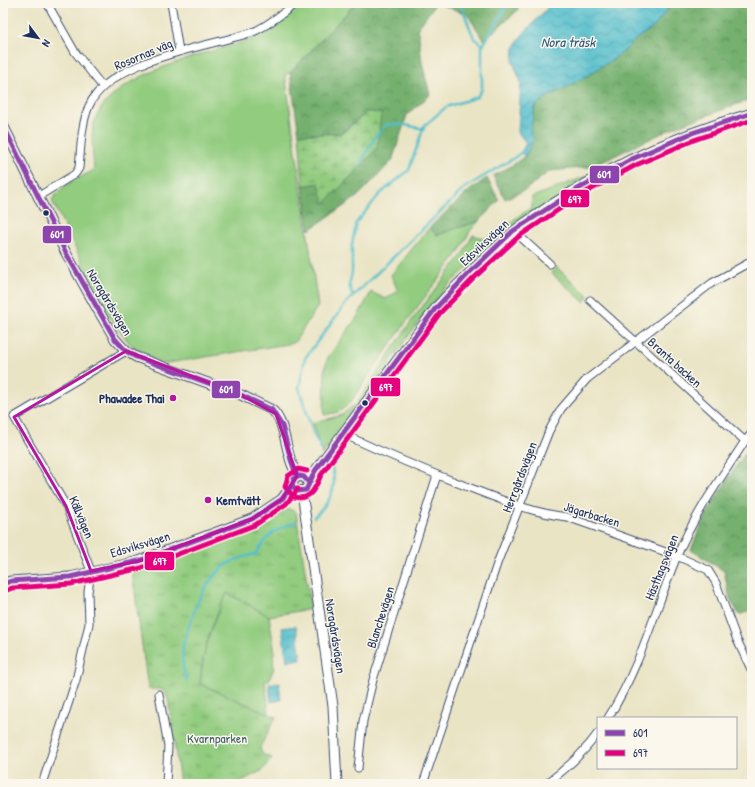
<svg xmlns="http://www.w3.org/2000/svg" width="755" height="787" font-family="'Patrick Hand',sans-serif">
  <style>
    .grass { fill: #92cc7f; stroke: #567e6e }
    .forest { fill: url(#forest-crowns); stroke: #487066 }
    .wetland { fill: url(#wetland-marsh); stroke: #567e6e }
    .park { fill: url(#park-tufts); stroke: #567e6e }
    .water { fill: url(#water-waves); stroke: #367695 }
    .lines { fill: none; stroke-linecap: round; stroke-linejoin: round }
    .stream { stroke: #52becc; stroke-width: 2.5 }
    .minor-casing { stroke: #3a4a6d; stroke-width: 9 }
    .tertiary-casing { stroke: #3a4a6d; stroke-width: 11 }
    .minor { stroke: #fff; stroke-width: 7 }
    .tertiary { stroke: #fff; stroke-width: 9 }
    .bus-1-casing { stroke: #fbf7ec; stroke-width: 8 }
    .bus-2-casing { stroke: #fbf7ec; stroke-width: 8 }
    .bus-1 { stroke: #8e44ad; stroke-width: 5 }
    .bus-2 { stroke: #e5007d; stroke-width: 5 }
    .marked { fill: none; stroke: #b5179e; stroke-width: 3; stroke-linejoin: round }
    .bus-dot { fill: #1b2f5e; stroke: #fbf7ec; stroke-width: 1.5 }
    .poi-dot { fill: #b5179e; stroke: #fbf7ec; stroke-width: 1.5 }
    .labels { text-anchor: middle; dominant-baseline: central; stroke-width: 3; stroke-linejoin: round; paint-order: stroke }
    .street-label { font-size: 13px; fill: #1b2f5e; stroke: #fbf7ec }
    .poi-label { font-size: 13px; font-weight: bold; fill: #1b2f5e; stroke: #fbf7ec; text-anchor: end }
    .park-label { font-size: 13px; fill: #3f5e68; stroke: #fbf7ec }
    .water-label { font-size: 14px; font-style: italic; fill: #2c5a7f; stroke: #fbf7ec }
    .line-badge { stroke: #fbf7ec; stroke-width: 1.5 }
    .badge-label { font-size: 11px; text-anchor: middle; font-weight: bold; fill: #fff }
  </style>
  <defs>
    <pattern id="forest-crowns" width="20" height="18" patternUnits="userSpaceOnUse"><rect width="20" height="18" fill="#75b06e"/><path d="M2 6a3 3 0 1 1 6 0M12 15a3 3 0 1 1 6 0" fill="none" stroke="#5f905e"/></pattern>
    <pattern id="wetland-marsh" width="20" height="14" patternUnits="userSpaceOnUse"><rect width="20" height="14" fill="#92cc7f"/><path d="M1 5h8M5 5V1M11 12h8M15 12V8" fill="none" stroke="#76a66b"/></pattern>
    <pattern id="park-tufts" width="24" height="20" patternUnits="userSpaceOnUse"><rect width="24" height="20" fill="#92cc7f"/><path d="M3 7l-1-3M5 7V3M7 7l1-3M15 17l-1-3M17 17v-4M19 17l1-3" fill="none" stroke="#76a66b"/></pattern>
    <pattern id="water-waves" width="16" height="10" patternUnits="userSpaceOnUse"><rect width="16" height="10" fill="#52becc"/><path d="M0 5q4-4 8 0t8 0" fill="none" stroke="#439ba9"/></pattern>
  </defs>
  <rect width="100%" height="100%" fill="#fbf7ec"/>
  <filter id="ink" filterUnits="userSpaceOnUse"><feTurbulence type="fractalNoise" baseFrequency=".025" numOctaves="2"/><feDisplacementMap in="SourceGraphic" scale="8" xChannelSelector="R" yChannelSelector="G"/><feConvolveMatrix kernelMatrix="1 2 1 2 8 2 1 2 1" color-interpolation-filters="sRGB"/></filter>
  <filter id="wash" filterUnits="userSpaceOnUse"><feTurbulence type="fractalNoise" baseFrequency=".012" numOctaves="4" result="noise"/><feDisplacementMap in="SourceGraphic" scale="16" xChannelSelector="R" yChannelSelector="G"/><feGaussianBlur stdDeviation="0.9" result="paint"/><feColorMatrix in="noise" values="0 0 0 0 0 0 0 0 0 0 0 0 0 0 0 0 0 1.4 0 .05"/><feComposite in="paint" operator="in"/></filter>
  <g filter="url(#wash)">
    <rect width="100%" height="100%" fill="#e9e4c4"/>
    <path class="grass" d="M303,3H356L290,73L285,74L318,306L294,343L162,364L130,344L109,316L52,201C58,186 80,178 94,170C93,153 89,130 97,115C119,71 209,53 253,39V36L270,28Z
      M597,172L517,223L447,286L423,316L360,404L357,402L412,320L462,255L473,235L486,239L532,207V197Z
      M479,221L470,231L459,252L409,318L350,403L339,412L324,415L325,368L328,357L358,316L371,292L386,299L398,291L391,275L429,228L437,235Z
      M556,267L589,296L584,302L551,273Z
      M354,405L357,407L322,455L313,423L342,415Z
      M227,593L269,616L275,653L273,654L274,668L269,680L265,681L269,714L200,684C203,647 211,625 227,593Z"/>
    <path class="forest" d="M356,3H517L518,10L484,40L467,14L436,3L418,28L422,63L430,95L407,115L392,161L357,197L309,230L303,186L319,183L325,204L381,113L367,112L341,133L299,134L290,73Z
      M672,3H752V99L675,127L591,167L550,171L525,190L505,199L493,176L513,165L525,156L535,107L545,98L585,77L621,54L634,41L654,27Z
      M487,178L499,200L479,221L437,235L429,228L470,190Z
      M752,444V610L739,615L730,599L724,571L691,550C705,511 728,477 752,444Z"/>
    <path class="wetland" d="M367,112L381,113L377,149L324,204L319,183L303,186L299,134H341Z"/>
    <path class="park" d="M289,509L296,512L311,609L269,616L227,593C211,626 203,647 200,684L276,717L260,747L262,754L272,758L263,770L236,784H180L168,698L162,689H148L132,571L210,534Z"/>
    <path class="water" d="M552,3H672L654,27L634,41L621,54L585,77L545,98L535,107L530,132L534,139L525,156L521,153L526,143L518,132L521,82L513,62L514,48L523,34Z
      M296,626L301,659L287,661L282,628Z
      M279,683L281,700L271,702L269,684Z"/>
    <g class="lines">
      <path class="stream" d="M460,3L474,38L483,45
        M360,164L376,136L387,124L405,125L424,129
        M353,296L349,285L352,273V245L356,223L380,194L409,170L424,126L446,107L477,97L482,89V47L508,3
        M322,450L314,435L299,388L305,358L347,302L466,187L514,158L523,151
        M314,517C329,504 338,487 332,468
        M193,615C199,595 214,569 235,560C242,557 249,556 256,554C268,535 274,529 296,522
        M187,681C178,656 183,641 192,618"/>
    </g>
  </g>
  <g filter="url(#ink)">
    <g class="lines">
      <g class="minor-casing">
        <path id="minor" d="M47,3L75,52L102,86
          M171,3L179,51
          M39,196L75,174L79,168C81,148 81,125 89,106C110,58 209,47 253,32C265,27 286,11 296,3
          M514,231L550,264
          M590,300L745,441
          M343,434C386,454 429,472 473,489C504,501 534,513 567,517L677,556L708,570L716,583L737,640L752,671
          M159,694L168,746L166,784
          M608,718C640,668 655,610 677,556C694,515 721,478 745,441L752,433
          M358,768L363,721L373,680L437,475
          M42,784L76,680L89,624L88,592L91,571L66,506L14,417L126,351
          M423,784L498,561L549,431L561,409L587,379L712,283L752,261
          M546,784C566,769 583,754 598,733"/>
      </g>
      <g class="tertiary-casing">
        <path id="tertiary" d="M3,125L66,253L98,310L115,339L126,351L136,357L241,395L272,410C284,421 285,443 290,458C291,464 295,470 297,476
          M308,482L304,477L300,476L294,479L292,485L297,491L306,490L315,471L435,309C452,289 471,271 490,253C501,244 510,233 522,225C591,175 671,136 752,113
          M302,492L333,706L337,784
          M3,584L11,581L70,577L139,561L252,519L282,499L292,485"/>
      </g>
      <use href="#minor" class="minor"/>
      <use href="#tertiary" class="tertiary"/>
      <g class="bus-1-casing">
        <path id="bus-1" d="M3,125L66,253L115,339L126,351L136,357L241,395L272,410L282,426L291,460L297,476
          M308,482L304,477L300,476L294,479L292,485L297,491L306,490L315,471L435,309L469,273L513,231L576,190L632,159L692,133L752,113
          M3,584L11,581L70,577L139,561L252,519L282,499L292,485"/>
      </g>
      <g class="bus-2-casing">
        <path id="bus-2" d="M307,471L298,469L288,476L285,487L294,497C311,501 315,488 321,475L440,313L474,278L518,237L579,196L636,165L694,140L752,120
          M5,591L12,588L71,584L141,568L255,525L286,504L298,489"/>
      </g>
      <use href="#bus-1" class="bus-1"/>
      <use href="#bus-2" class="bus-2"/>
    </g>
  </g>
  <path class="marked" d="M126,351L241,395L276,414L297,476L282,499L252,519L139,561L91,571L66,506L14,417Z"/>
  <g class="bus-dot">
    <circle cx="46" cy="213" r="3.5"/>
    <circle cx="365" cy="403" r="3.5"/>
  </g>
  <g class="poi-dot">
    <circle cx="173" cy="398" r="4"/>
    <circle cx="208" cy="500" r="4"/>
  </g>
  <g class="labels">
    <g class="street-label">
      <text transform="translate(143 54) rotate(-23)">Rosornas väg</text>
      <text transform="translate(484 242) rotate(-43)">Edsviksvägen</text>
      <text transform="translate(110 302) rotate(59)">Noragårdsvägen</text>
      <text transform="translate(675 362) rotate(42)">Branta backen</text>
      <text transform="translate(519 477) rotate(-69)">Herrgårdsvägen</text>
      <text transform="translate(592 514) rotate(17)">Jägarbacken</text>
      <text transform="translate(82 517) rotate(67)">Källvägen</text>
      <text transform="translate(140 544) rotate(-17)">Edsviksvägen</text>
      <text transform="translate(661 567) rotate(-68)">Hästhagsvägen</text>
      <text transform="translate(380 617) rotate(-72)">Blanchevägen</text>
      <text transform="translate(336 636) rotate(81)">Noragårdsvägen</text>
    </g>
    <g class="poi-label">
      <text x="165" y="398">Phawadee Thai</text>
      <text x="216" y="500" text-anchor="start">Kemtvätt</text>
    </g>
    <g class="park-label">
      <text x="217" y="738">Kvarnparken</text>
    </g>
    <g class="water-label">
      <text x="568" y="41">Nora träsk</text>
    </g>
  </g>
  <g class="line-badge">
    <rect x="589" y="165" width="31" height="19" rx="4" fill="#8e44ad"/>
    <rect x="560" y="189" width="30" height="19" rx="4" fill="#e5007d"/>
    <rect x="42" y="225" width="30" height="19" rx="4" fill="#8e44ad"/>
    <rect x="370" y="377" width="31" height="20" rx="4" fill="#e5007d"/>
    <rect x="211" y="380" width="30" height="19" rx="4" fill="#8e44ad"/>
    <rect x="144" y="551" width="31" height="20" rx="4" fill="#e5007d"/>
  </g>
  <g class="badge-label">
    <text x="604" y="178">601</text>
    <text x="575" y="203">697</text>
    <text x="57" y="238">601</text>
    <text x="386" y="391">697</text>
    <text x="226" y="393">601</text>
    <text x="160" y="565">697</text>
  </g>
  <rect width="755" height="787" fill="none" stroke="#fbf7ec" stroke-width="16"/>
  <rect x="597" y="717" width="140" height="52" fill="#fbf7ec" stroke="#a1a7b3"/>
  <rect x="605" y="730" width="20" height="6" fill="#8e44ad" stroke="#a1a7b3"/>
  <text x="633" y="737" font-size="12" fill="#1b2f5e">601</text>
  <rect x="605" y="750" width="20" height="6" fill="#e5007d" stroke="#a1a7b3"/>
  <text x="633" y="757" font-size="12" fill="#1b2f5e">697</text>
  <g transform="translate(38 38) rotate(122)" stroke="#fbf7ec" stroke-width="3" paint-order="stroke">
  <path d="M0-3L7 15L0 10L-7 15Z" fill="#1b2f5e"/>
  <text y="-6" font-size="11" font-weight="bold" text-anchor="middle" fill="#1b2f5e">N</text>
  </g>
</svg>
